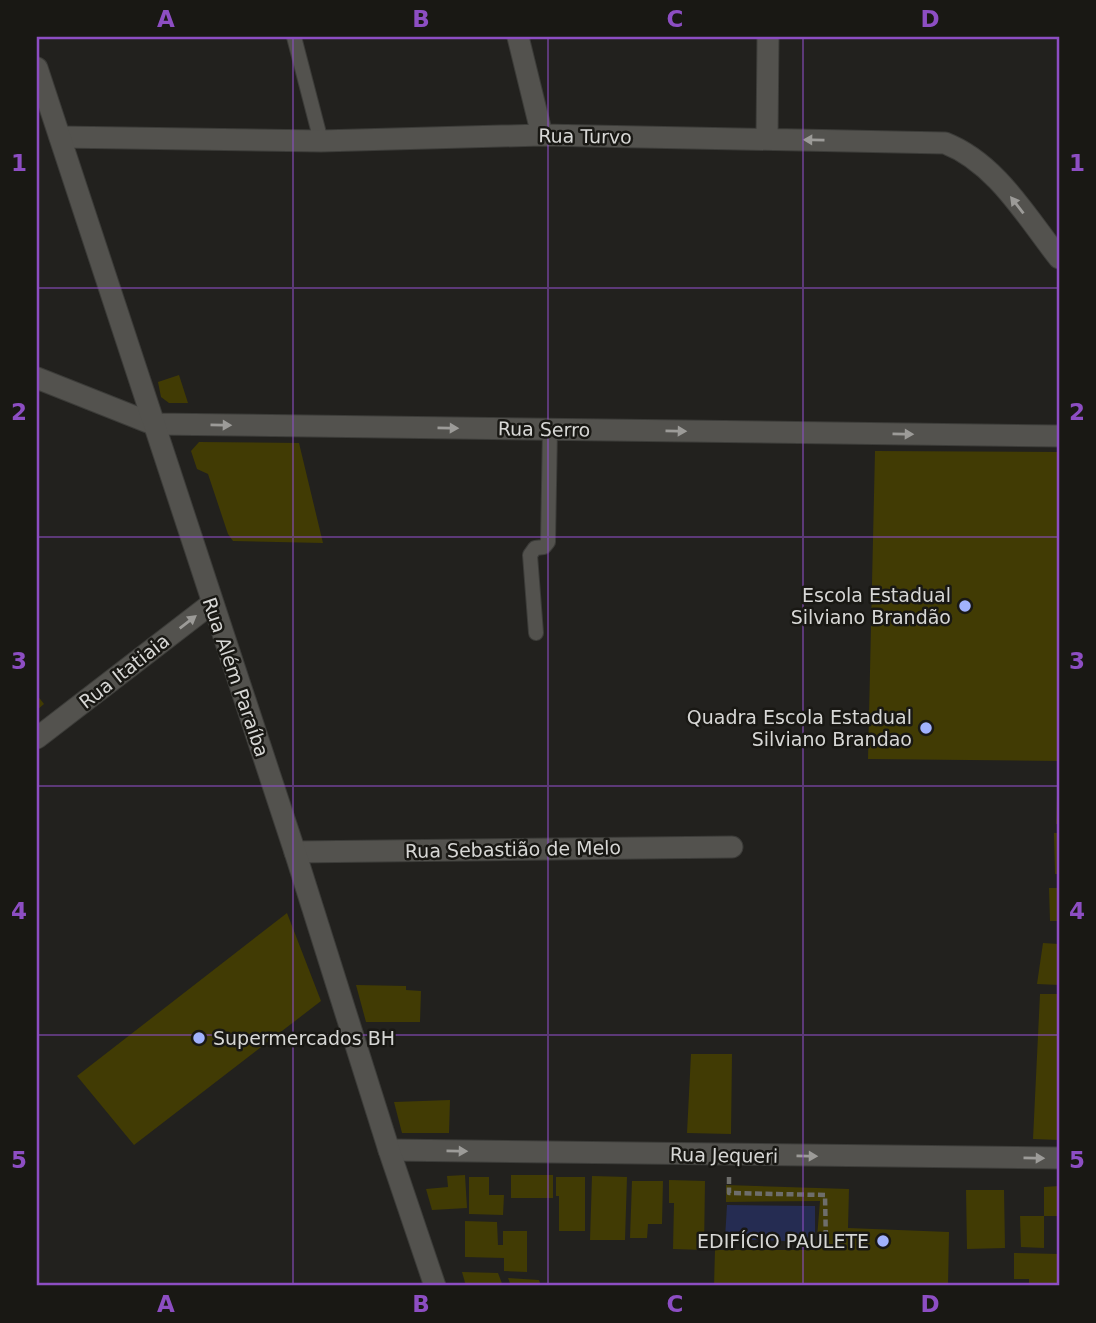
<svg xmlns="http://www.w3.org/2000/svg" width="1096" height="1323" font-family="'DejaVu Sans',sans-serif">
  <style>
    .green { fill: #252c52 }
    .building { fill: #413b04 }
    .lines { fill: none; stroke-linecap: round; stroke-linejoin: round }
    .lane-casing { stroke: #3c3c39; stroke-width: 16 }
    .street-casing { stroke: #3c3c39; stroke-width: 23 }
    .secondary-casing { stroke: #3c3c39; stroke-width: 23 }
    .path { stroke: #6e6e6b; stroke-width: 4.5; stroke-dasharray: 7 3.5; stroke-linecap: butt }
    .lane { stroke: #53524e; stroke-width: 14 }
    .street { stroke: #53524e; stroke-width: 21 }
    .secondary { stroke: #53524e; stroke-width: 21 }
    .oneway { fill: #9c9b98 }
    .grid { fill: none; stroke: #8d4ec3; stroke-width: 2; stroke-opacity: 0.55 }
    .poi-dot { fill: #a1b2fd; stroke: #191814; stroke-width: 2.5 }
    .labels { text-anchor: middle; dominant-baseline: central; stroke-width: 5; stroke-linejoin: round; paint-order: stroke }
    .street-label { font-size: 19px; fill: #d7d7d5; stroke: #191814 }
    .poi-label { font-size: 19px; fill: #d7d7d5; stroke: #191814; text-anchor: end }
    .neatline { fill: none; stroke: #8d4ec3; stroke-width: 2.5 }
    .grid-label { font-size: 23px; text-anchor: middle; font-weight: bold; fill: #8d4ec3 }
  </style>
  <rect width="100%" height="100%" fill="#22211e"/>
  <path class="green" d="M727,1205L815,1206V1242L725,1239Z"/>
  <path class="building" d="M179,375L188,403H169L161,397L158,382Z
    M199,442L299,443L323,543L233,541L228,534L208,474L197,469L191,451Z
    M875,451L1059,452V761L868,759Z
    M37,695L44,704L37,710Z
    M1057,795H1059V824H1056Z
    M1054,833H1059V874H1055Z
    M1049,888H1059V921H1050Z
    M287,913L321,1001L134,1145L77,1076Z
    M1043,943L1059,944V985L1037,984Z
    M356,985L406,986V990L421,991L420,1022H366Z
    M1040,994H1059V1140L1033,1139Z
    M691,1054H732L731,1134L687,1133Z
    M450,1100L449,1133H402L394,1102Z
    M465,1175L467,1208L432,1210L426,1189L448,1187L447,1176Z
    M511,1175H553V1198H511Z
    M592,1176L627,1177L625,1240H590Z
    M469,1177H489V1195H504L503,1215L469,1214Z
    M556,1177H585V1231H559V1196H556Z
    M669,1180L705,1181L704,1250L673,1249L674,1203H669Z
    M632,1181H663L662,1224H648L647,1238H630Z
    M726,1185L849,1189L848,1228L949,1232L948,1286H714L715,1250H816L820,1201L726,1202Z
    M1059,1186V1216H1044V1187Z
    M966,1190H1004L1005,1248L967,1249Z
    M1020,1216H1044V1248L1021,1247Z
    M465,1221L497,1222L498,1245H503V1231H527V1272L504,1271V1258L465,1257Z
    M1014,1253L1059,1254V1286H1029V1279H1014Z
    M462,1272L498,1273L503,1286H466Z
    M508,1278L539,1280L541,1286H511Z"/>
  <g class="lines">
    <g class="lane-casing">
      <path id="lane" d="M294,37L321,141
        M536,633L530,555L535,548L544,547L548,542L550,429"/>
    </g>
    <g class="street-casing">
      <path id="street" d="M518,37L542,135
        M60,137L321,141L542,135L945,143C996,163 1026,216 1059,258
        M767,139L768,37
        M37,378L153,424L1059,436
        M37,738L211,604
        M295,852L732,847
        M389,1150L1059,1158"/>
    </g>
    <g class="secondary-casing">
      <path id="secondary" d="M37,68L295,852L389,1150L435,1286"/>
    </g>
    <path class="path" d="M729,1177V1193L825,1195L826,1245"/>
    <use href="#lane" class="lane"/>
    <use href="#street" class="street"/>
    <use href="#secondary" class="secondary"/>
  </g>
  <defs><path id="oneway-solid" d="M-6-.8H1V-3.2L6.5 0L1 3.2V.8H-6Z" transform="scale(1.75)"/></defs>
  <g class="oneway">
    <use href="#oneway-solid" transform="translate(814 140) rotate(-179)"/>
    <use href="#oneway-solid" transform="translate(1017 205) rotate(-128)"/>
    <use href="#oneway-solid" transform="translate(221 425) rotate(1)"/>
    <use href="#oneway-solid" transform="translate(448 428) rotate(1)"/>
    <use href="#oneway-solid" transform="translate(676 431) rotate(1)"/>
    <use href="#oneway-solid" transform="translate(903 434) rotate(1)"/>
    <use href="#oneway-solid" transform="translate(188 622) rotate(-38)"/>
    <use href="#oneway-solid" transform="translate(457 1151) rotate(1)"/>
    <use href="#oneway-solid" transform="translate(807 1156) rotate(1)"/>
    <use href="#oneway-solid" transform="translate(1034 1158) rotate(1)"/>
  </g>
  <path class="grid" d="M293,37V1286M548,37V1286M803,37V1286M37,288H1059M37,537H1059M37,786H1059M37,1035H1059"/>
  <g class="poi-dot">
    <circle cx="965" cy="606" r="7"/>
    <circle cx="926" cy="728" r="7"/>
    <circle cx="199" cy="1038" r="7"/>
    <circle cx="883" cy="1241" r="7"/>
  </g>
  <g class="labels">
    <g class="street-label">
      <text transform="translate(585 136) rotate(1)">Rua Turvo</text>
      <text transform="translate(544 429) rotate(1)">Rua Serro</text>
      <text transform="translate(124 671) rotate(-38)">Rua Itatiaia</text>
      <text transform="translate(236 677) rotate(71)">Rua Além Paraíba</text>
      <text transform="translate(513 849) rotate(-1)">Rua Sebastião de Melo</text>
      <text transform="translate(724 1155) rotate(1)">Rua Jequeri</text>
    </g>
    <g class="poi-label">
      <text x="951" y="595">Escola Estadual<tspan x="951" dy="22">Silviano Brandão</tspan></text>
      <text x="912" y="717">Quadra Escola Estadual<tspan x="912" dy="22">Silviano Brandao</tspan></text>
      <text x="213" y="1038" text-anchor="start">Supermercados BH</text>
      <text x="869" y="1241">EDIFÍCIO PAULETE</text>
    </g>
  </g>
  <rect width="1096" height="1323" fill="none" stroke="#191814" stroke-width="77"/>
  <rect x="38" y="38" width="1020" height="1246" class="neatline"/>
  <g class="grid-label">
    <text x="166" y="27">A</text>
    <text x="421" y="27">B</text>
    <text x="675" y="27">C</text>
    <text x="930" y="27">D</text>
    <text x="19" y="171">1</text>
    <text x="1077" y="171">1</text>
    <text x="19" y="420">2</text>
    <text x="1077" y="420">2</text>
    <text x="19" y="669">3</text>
    <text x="1077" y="669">3</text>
    <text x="19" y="919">4</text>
    <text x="1077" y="919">4</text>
    <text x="19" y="1168">5</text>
    <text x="1077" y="1168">5</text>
    <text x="166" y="1312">A</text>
    <text x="421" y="1312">B</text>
    <text x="675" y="1312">C</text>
    <text x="930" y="1312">D</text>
  </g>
</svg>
